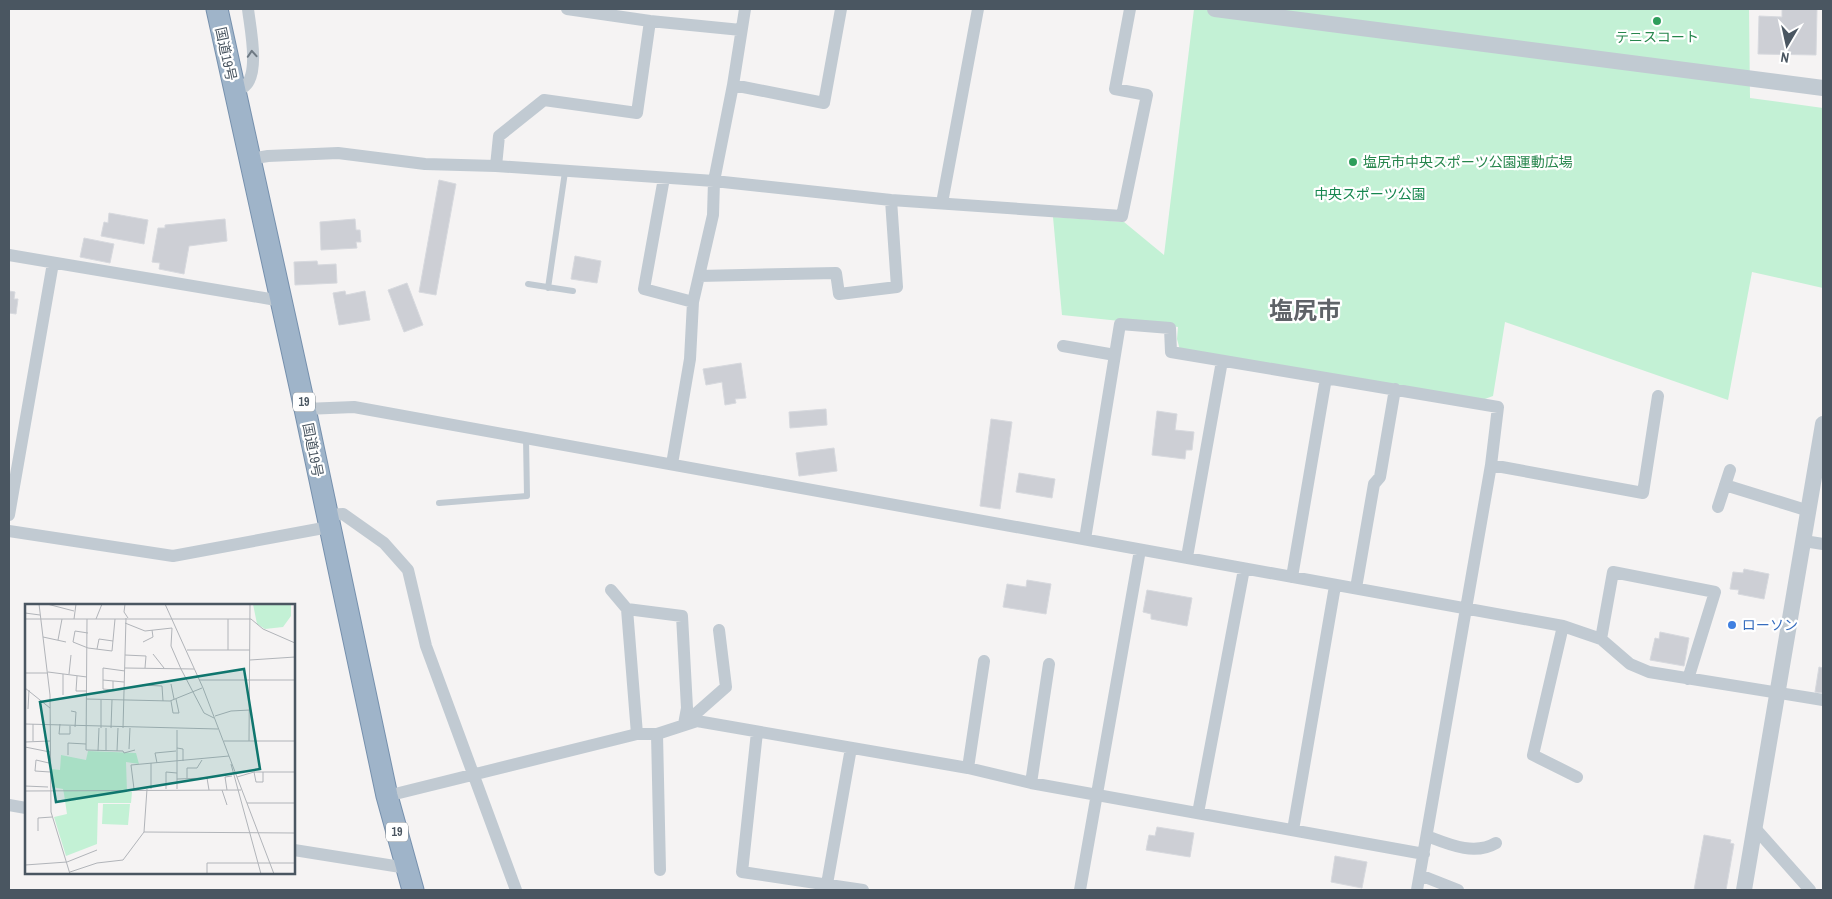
<svg xmlns="http://www.w3.org/2000/svg" width="1832" height="899" font-family="'Archivo Narrow','Noto Sans JP',sans-serif">
  <style>
    .green { fill: #c3f1d5 }
    .building { fill: #cdcfd5; stroke: #d7d9de }
    .lines { fill: none; stroke-linecap: round; stroke-linejoin: round }
    .trunk-casing { stroke: #7690ad; stroke-width: 23 }
    .service { stroke: #c1cad2; stroke-width: 6 }
    .minor { stroke: #c1cad2; stroke-width: 12 }
    .tertiary { stroke: #c1cad2; stroke-width: 16 }
    .trunk { stroke: #9fb4c9; stroke-width: 21 }
    .oneway { stroke: #6e7983 }
    .leisure-dot { fill: #2e9e5b; stroke: #fff; stroke-width: 2 }
    .shop-dot { fill: #3f7fe0; stroke: #fff; stroke-width: 2 }
    .labels { text-anchor: middle; dominant-baseline: central; stroke-width: 4.5; stroke-linejoin: round; paint-order: stroke }
    .shield { fill: #fff; stroke: #808990; stroke-width: 1 }
    .shield-label { font-size: 12px; font-weight: bold; fill: #4a5661 }
    .leisure-label { font-size: 14px; fill: #27864d; stroke: #fff }
    .street-label { font-size: 14px; fill: #4a5661; stroke: #fff }
    .park-label { font-size: 14px; fill: #17864f; stroke: #fff }
    .shop-label { font-size: 14px; fill: #366cbe; stroke: #fff; text-anchor: start }
    .town-label { font-size: 24px; font-weight: bold; fill: #5f6368; stroke: #fff }
    .inset-road { fill: none; stroke: #b1b4b9; stroke-width: 1 }
    .view { fill: #0f766e; fill-opacity: 0.15; stroke: #0f766e; stroke-width: 2.5 }
    .inset-edge { fill: none; stroke: #4a5661; stroke-width: 2.5 }
  </style>
  <rect width="100%" height="100%" fill="#f5f3f3"/>
  <path class="green" d="M1194,9H1749L1750,98L1823,108V288L1752,272L1728,400L1505,322L1493,396L1482,400L1180,350L1177,339L1178,327L1062,315L1053,217L1124,222L1164,255Z"/>
  <path class="building" d="M1782,9H1817L1816,55L1758,54L1759,16L1782,17Z
    M439,180L456,184L436,295L419,292Z
    M109,213L148,220L144,244L101,236L104,222L108,223Z
    M225,219L227,241L189,246L184,274L159,269L160,263L152,262L158,228H165V225Z
    M355,219L356,230H360L361,242H356L357,248L321,250L320,222Z
    M84,238L114,244L110,263L80,257Z
    M575,256L601,261L597,283L571,279Z
    M317,261L318,265L336,264L337,283L295,285L294,262Z
    M407,283L423,325L404,332L388,290Z
    M9,291L15,292L14,299H18L16,314L9,313Z
    M345,291L346,295L365,291L370,320L339,325L333,293Z
    M741,363L746,398L735,399L736,403L725,405L722,382L706,385L703,369Z
    M826,409L827,425L790,428L789,412Z
    M1157,411L1177,414L1175,430L1194,432L1192,450H1186L1185,459L1152,455Z
    M991,419L1012,422L1000,509L980,506Z
    M834,448L837,471L799,476L796,453Z
    M1019,473L1055,479L1052,498L1016,492Z
    M1744,569L1769,574L1764,599L1738,594L1739,590L1730,589L1733,572L1743,573Z
    M1027,580L1051,584L1046,614L1003,607L1007,584L1026,587Z
    M1147,590L1192,598L1187,626L1151,619V614L1143,612Z
    M1660,632L1689,638L1684,666L1650,660L1655,638L1659,639Z
    M1819,667L1823,668V693L1815,692Z
    M1157,827L1194,833L1190,857L1146,850L1149,835L1155,836Z
    M1704,835L1731,840L1730,843L1734,844L1726,890H1694Z
    M1335,856L1367,862L1362,888L1331,882Z"/>
  <g class="lines">
    <g class="trunk-casing">
      <path id="trunk" d="M217,9L305,409L387,796L413,890"/>
    </g>
    <path class="service" d="M528,284L573,291
      M548,288L565,172
      M439,503L527,496L526,438"/>
    <path class="minor" d="M567,9L650,21L741,30
      M733,85L824,103L841,9
      M234,91C237,90 243,89 245,86C260,73 250,27 248,9
      M249,159L268,156L338,153L425,164L496,166L714,181L891,200L1122,216L1147,95L1115,89L1130,9
      M496,166L499,136L544,100L637,113L650,21
      M664,178L644,289L693,302
      M942,203L978,9
      M9,255L282,301
      M699,276L836,273L839,294L897,287L891,200
      M1063,346L1115,355
      M305,409L354,407L1563,626L1601,639L1630,664L1649,672L1823,700
      M672,464L690,359L693,302L713,215L714,181L733,85L745,9
      M1491,465L1643,493L1658,396
      M1725,485L1809,511
      M1718,507L1730,470
      M9,515L53,263
      M327,515L343,514L384,543L408,570L426,646L516,890
      M9,531L173,556L329,527
      M1085,539L1120,324L1170,328L1171,352L1498,407L1491,465L1417,890
      M1804,541L1823,544
      M1187,557L1222,361
      M1292,577L1326,378
      M1356,588L1374,484L1380,477L1395,389
      M611,590L627,609
      M1563,626L1533,755L1577,777
      M1601,639L1613,572L1715,592L1688,679
      M684,724L726,687L719,630
      M757,732L742,872L863,890
      M637,734L627,609L682,616L687,708L684,724
      M657,734L660,870
      M968,768L984,661
      M1031,783L1049,664
      M387,796L637,734H657L697,721L968,768L1031,783L1424,854
      M9,805L26,808
      M1198,813L1244,569
      M1754,827L1810,890
      M1293,830L1335,586
      M1427,836C1448,844 1474,856 1496,843
      M294,850L407,868
      M1420,875L1458,890
      M827,884L851,748
      M1080,890L1140,550"/>
    <path class="tertiary" d="M1215,9L1823,88
      M1744,890L1823,424"/>
    <use href="#trunk" class="trunk"/>
  </g>
  <defs><path id="oneway-chevron" d="M-2-3.5L2.5 0L-2 3.5" fill="none" stroke-width="1.6" stroke-linecap="round" stroke-linejoin="round" transform="scale(1.25)"/></defs>
  <use class="oneway" href="#oneway-chevron" transform="translate(252 54) rotate(-94)"/>
  <g class="leisure-dot">
    <circle cx="1657" cy="21" r="5"/>
    <circle cx="1353" cy="162" r="5"/>
  </g>
  <circle class="shop-dot" cx="1732" cy="625" r="5"/>
  <g class="labels">
    <g class="shield">
      <rect x="293" y="392.5" width="22" height="19" rx="4"/>
      <rect x="386" y="822.5" width="22" height="19" rx="4"/>
    </g>
    <g class="shield-label">
      <text x="304" y="402">19</text>
      <text x="397" y="832">19</text>
    </g>
    <g class="leisure-label">
      <text x="1657" y="37">テニスコート</text>
      <text x="1363" y="162" text-anchor="start">塩尻市中央スポーツ公園運動広場</text>
    </g>
    <g class="street-label">
      <text transform="translate(226 54) rotate(78)">国道19号</text>
      <text transform="translate(313 450) rotate(79)">国道19号</text>
    </g>
    <g class="park-label">
      <text x="1370" y="194">中央スポーツ公園</text>
    </g>
    <g class="shop-label">
      <text x="1742" y="625">ローソン</text>
    </g>
    <g class="town-label">
      <text x="1305" y="310">塩尻市</text>
    </g>
  </g>
  <g transform="translate(25 604)">
    <rect width="270" height="270" fill="#f5f3f3"/>
    <path d="M228,0H266V12L258,23L240,25L232,20ZM63,147L111,149L114,160L101,158L102,188H107L106,199H73L72,240L41,252L29,213L42,210L39,190L38,185L27,183L26,165L35,166L36,151L61,156ZM78,200H105L103,221L77,220Z" fill="#c3f1d5"/>
    <path class="inset-road" d="M14,0L25,91L26,208L45,270M22,0L49,7M100,0L99,8L103,14M140,0L178,84L249,270M0,9L15,11M0,15H226L238,25L270,39M49,15L51,0M62,15L61,146L98,147L99,149L110,146M71,15L77,0M203,15V46M100,19L120,27L147,24M147,24L146,42L156,65L179,109L189,114M63,29L50,27L48,38L63,44L87,47L90,15M18,33L41,38M33,36L37,15M118,38L128,33L127,26M72,45L74,35L88,37M162,46H225M128,50L139,64M100,51L121,52L120,64M225,56L270,53M100,64L169,65M23,68L62,73M0,69H23M44,70L46,51M52,72L51,87H62M78,76L99,78M174,76H270M88,77V86L78,85V64L100,67M146,80L149,95M117,81L137,82L138,97M0,84L25,104M38,91V70M61,95L145,97L177,84M146,97L148,109H154L151,95M3,105L4,86M46,107L51,108L50,123M190,112L206,107L225,106M0,120L193,125M8,120V137M35,120L34,130H45V122M76,124V96M86,124L87,96M98,124L101,14M199,137H270M224,137L225,0M0,138L25,137M0,143L25,148M152,144L158,145V157M104,145L105,124M73,147L74,124M81,147V124M92,147L93,124M43,151V139L61,140M24,159L11,156L10,167L25,168M132,159L130,149L151,147M206,160L236,270M229,168L231,178H238V168M212,173L229,168H270M162,174V164H172L177,156M152,175L182,174L184,186M0,182L23,183M109,185L106,161L204,152M126,185V159M141,185V168L152,169M152,185V126M197,186L202,201M202,186L200,173L207,172M0,187L216,186M222,199H270M13,227V214L27,213M119,228L270,229M0,261L42,258L72,246M45,268L72,259L98,256L119,228L122,185M182,270V259H270"/>
    <path class="view" d="M219,65L235,165L31,198L15,98Z"/>
    <rect width="270" height="270" class="inset-edge"/>
  </g>
  <rect width="1832" height="899" fill="none" stroke="#4a5661" stroke-width="20"/>
  <g transform="translate(1787 45) rotate(189)" stroke="#ffffff" stroke-width="4" paint-order="stroke">
  <path d="M0-4L9 19L0 12L-9 19Z" fill="#4a5661"/>
  <text y="-8" font-size="14" font-weight="bold" text-anchor="middle" fill="#4a5661">N</text>
  </g>
</svg>
